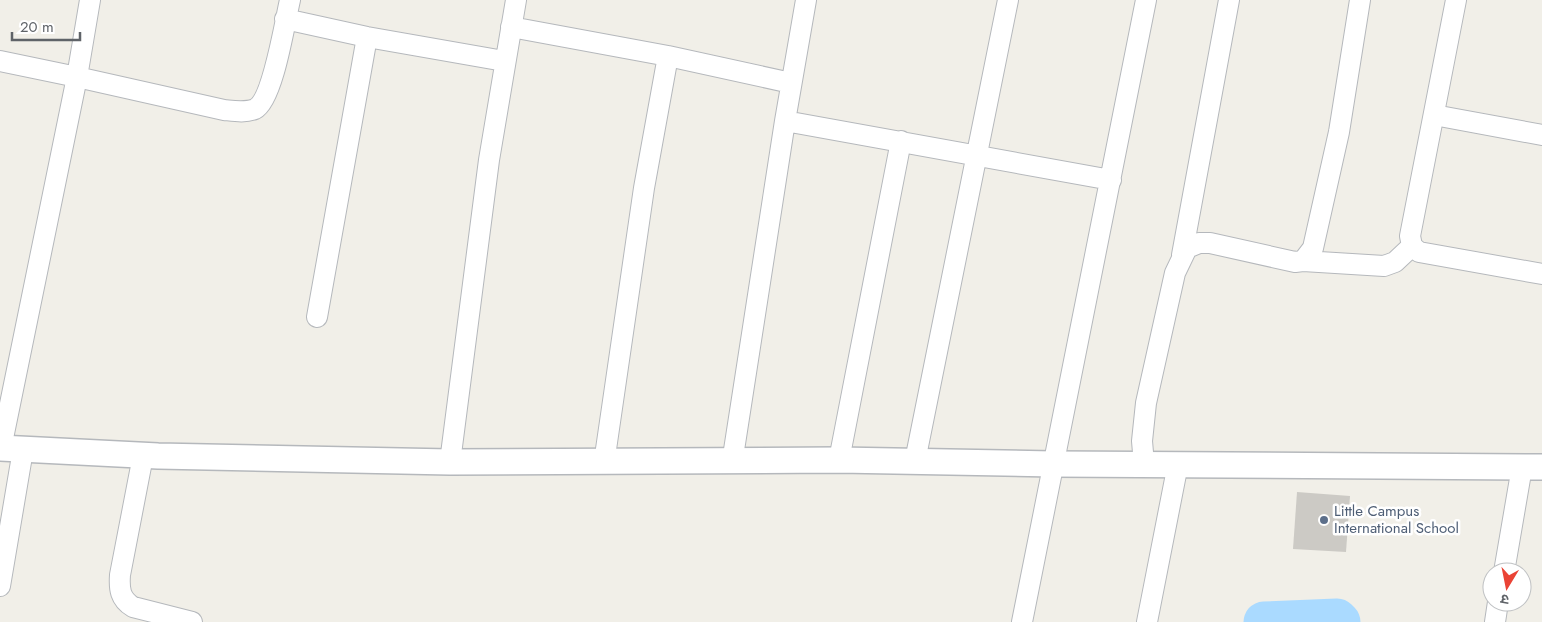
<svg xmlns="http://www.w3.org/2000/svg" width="1542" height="622" font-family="Jost,'Noto Sans Devanagari',sans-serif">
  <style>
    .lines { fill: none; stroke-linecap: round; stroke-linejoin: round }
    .river { stroke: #aadaff; stroke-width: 41 }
    .building { fill: #cccac5 }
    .minor-casing { stroke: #b5b8bc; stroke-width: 22 }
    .tertiary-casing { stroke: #b5b8bc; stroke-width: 28 }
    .minor { stroke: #fff; stroke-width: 20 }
    .tertiary { stroke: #fff; stroke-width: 25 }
    .service-dot { fill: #5c6f8a; stroke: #fff; stroke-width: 2 }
    .labels { text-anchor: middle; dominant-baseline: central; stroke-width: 5; stroke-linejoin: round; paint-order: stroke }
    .service-label { font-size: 15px; fill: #4e5e75; stroke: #fff; text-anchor: start }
  </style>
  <rect width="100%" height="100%" fill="#f1efe8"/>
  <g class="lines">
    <path class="river" d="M1264,622L1337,619L1340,622"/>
  </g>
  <path class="building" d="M1297,492L1350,496L1346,552L1293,549Z"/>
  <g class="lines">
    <g class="minor-casing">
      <path id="minor" d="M1456,0L1410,236L1412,246L1419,252L1542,274
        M285,19L367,37L504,61
        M511,27L668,56
        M0,61L77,77L224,110C234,111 245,113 255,109C273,100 285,21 290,0
        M1434,115L1542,135
        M785,121L1111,180
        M1182,255L1229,0
        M1303,261L1384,266L1395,262L1412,246
        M317,317L367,37
        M1,448L77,77L90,0
        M143,456L120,575C119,589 120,599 133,607L192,622
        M839,460L901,141
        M915,461L1008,0
        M450,462L489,160L516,0
        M604,463L644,188L668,56L791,83
        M732,463L785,121L806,0
        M1144,464L1142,441L1146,403L1175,273L1187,248L1199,243H1210L1295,262L1303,261L1313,248L1339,132L1360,0
        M1504,572L1522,467
        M0,586L23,450
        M1022,622L1146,0
        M1147,622L1178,464
        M1495,622L1498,602"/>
    </g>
    <g class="tertiary-casing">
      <path id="tertiary" d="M0,448L158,456L450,462L839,460L1053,464L1542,467"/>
    </g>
    <use href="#minor" class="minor"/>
    <use href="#tertiary" class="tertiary"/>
  </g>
  <circle class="service-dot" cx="1324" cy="520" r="5"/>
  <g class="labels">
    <g class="service-label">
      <text x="1334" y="511">Little Campus<tspan x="1334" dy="17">International School</tspan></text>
    </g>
  </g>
  <g transform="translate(1507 587) rotate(190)"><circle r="24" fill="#ffffff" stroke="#bfc1c3"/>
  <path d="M0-4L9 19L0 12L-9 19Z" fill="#ea4335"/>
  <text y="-8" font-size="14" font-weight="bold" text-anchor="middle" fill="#5f6368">उ</text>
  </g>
  <path d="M12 32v8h68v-8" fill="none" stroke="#5f6368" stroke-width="2.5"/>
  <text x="20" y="32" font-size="15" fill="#5f6368" stroke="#ffffff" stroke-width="4" paint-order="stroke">20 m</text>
</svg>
